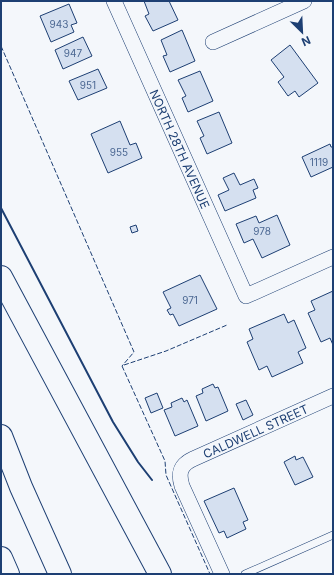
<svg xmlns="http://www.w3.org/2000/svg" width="334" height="575" font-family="Inter,sans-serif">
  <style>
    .building { fill: #d5e0f0; stroke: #1d3f73 }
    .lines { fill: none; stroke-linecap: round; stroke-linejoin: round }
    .service-casing { stroke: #1d3f73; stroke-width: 8 }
    .minor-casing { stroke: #1d3f73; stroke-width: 16 }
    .motorway-casing { stroke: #1d3f73; stroke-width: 24 }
    .service { stroke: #f4f7fb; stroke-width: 7 }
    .minor { stroke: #f4f7fb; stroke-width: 15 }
    .motorway { stroke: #f4f7fb; stroke-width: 22 }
    .fence { stroke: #1d3f73; stroke-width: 1; stroke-dasharray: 5 2; stroke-linecap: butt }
    .wall { stroke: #1d3f73; stroke-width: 2 }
    .labels { text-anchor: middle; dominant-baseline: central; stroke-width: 3; stroke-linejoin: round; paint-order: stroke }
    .number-label { font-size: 10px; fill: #4b6792 }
    .street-label { font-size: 12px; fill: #1d3f73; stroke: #f4f7fb }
  </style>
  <rect width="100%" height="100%" fill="#f4f7fb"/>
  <path class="building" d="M144,1H169L178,20L153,31L145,16L149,14Z
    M69,4L77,23L71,25L74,32L51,42L40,16Z
    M182,30L195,61L170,72L163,56L167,55L161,40Z
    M83,37L92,56L63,69L55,50Z
    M290,45L318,83L299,97L295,91L288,96L278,82L284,77L271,60Z
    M98,69L107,88L78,100L69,81Z
    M200,71L213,101L188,112L182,98L186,96L178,80Z
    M219,112L232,143L207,154L200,138L204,136L197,121Z
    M120,121L130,145L136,143L142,158L108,173L91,134Z
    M330,144L331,147H333V167L311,177L302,157Z
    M234,173L240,185L254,179L258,188L253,190L256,198L225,211L218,195L229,190L223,178Z
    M277,215L290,245L262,258L253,239L244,243L236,224L256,216L259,223Z
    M136,225L138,231L132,233L130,227Z
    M200,275L217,309L179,326L173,314L170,315L167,310L171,308L163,292Z
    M333,291V345L330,338L321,342L308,313L315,310L311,301Z
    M284,314L288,323L294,320L306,348L298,352L303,363L272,377L267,366L259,370L247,342L253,339L249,329Z
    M213,384L215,388L218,387L228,411L206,421L196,396L203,393L202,389Z
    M157,393L163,408L151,413L145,398Z
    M182,398L184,402L187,400L198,426L175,436L164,410L172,407L171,403Z
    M246,400L253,415L243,420L236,404Z
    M295,456L296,460L303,457L313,477L295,485L284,462Z
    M234,488L248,520L243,522L246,529L227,538L224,531L219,533L204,501Z"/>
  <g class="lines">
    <g class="service-casing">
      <path id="service" d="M245,574L333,535"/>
    </g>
    <g class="minor-casing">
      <g id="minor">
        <path id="s1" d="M114,1L246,296L333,257"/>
        <path d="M213,42L304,1"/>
        <path id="s2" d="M222,574L182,486C178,473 180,465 193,459L333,396"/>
      </g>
    </g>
    <g class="motorway-casing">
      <path id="motorway" d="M1,277L160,574
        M1,436L21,487L60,574
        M1,558L8,574"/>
    </g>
    <use href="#service" class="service"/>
    <use href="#minor" class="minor"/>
    <use href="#motorway" class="motorway"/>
    <path class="fence" d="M1,46L134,352L122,366
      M124,365L166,351L227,325
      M122,366L165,461L166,475L210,574"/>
    <path class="wall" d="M1,208L113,422L138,462L152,480"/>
  </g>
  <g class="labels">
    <g class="number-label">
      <text x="59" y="24">943</text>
      <text x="73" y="53">947</text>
      <text x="88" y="85">951</text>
      <text x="119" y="152">955</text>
      <text x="319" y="162">1119</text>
      <text x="262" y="231">978</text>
      <text x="190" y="300">971</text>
    </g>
    <g class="street-label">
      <text stroke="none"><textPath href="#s1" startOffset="162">NORTH 28TH AVENUE</textPath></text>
      <text stroke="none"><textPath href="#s2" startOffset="198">CALDWELL STREET</textPath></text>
    </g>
  </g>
  <rect width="334" height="575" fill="none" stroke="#1d3f73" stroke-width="4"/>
  <g transform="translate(302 32) rotate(156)" stroke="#f4f7fb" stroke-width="3" paint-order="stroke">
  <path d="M0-3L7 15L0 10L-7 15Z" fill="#1d3f73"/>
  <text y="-6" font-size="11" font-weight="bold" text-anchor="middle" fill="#1d3f73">N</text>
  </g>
</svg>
